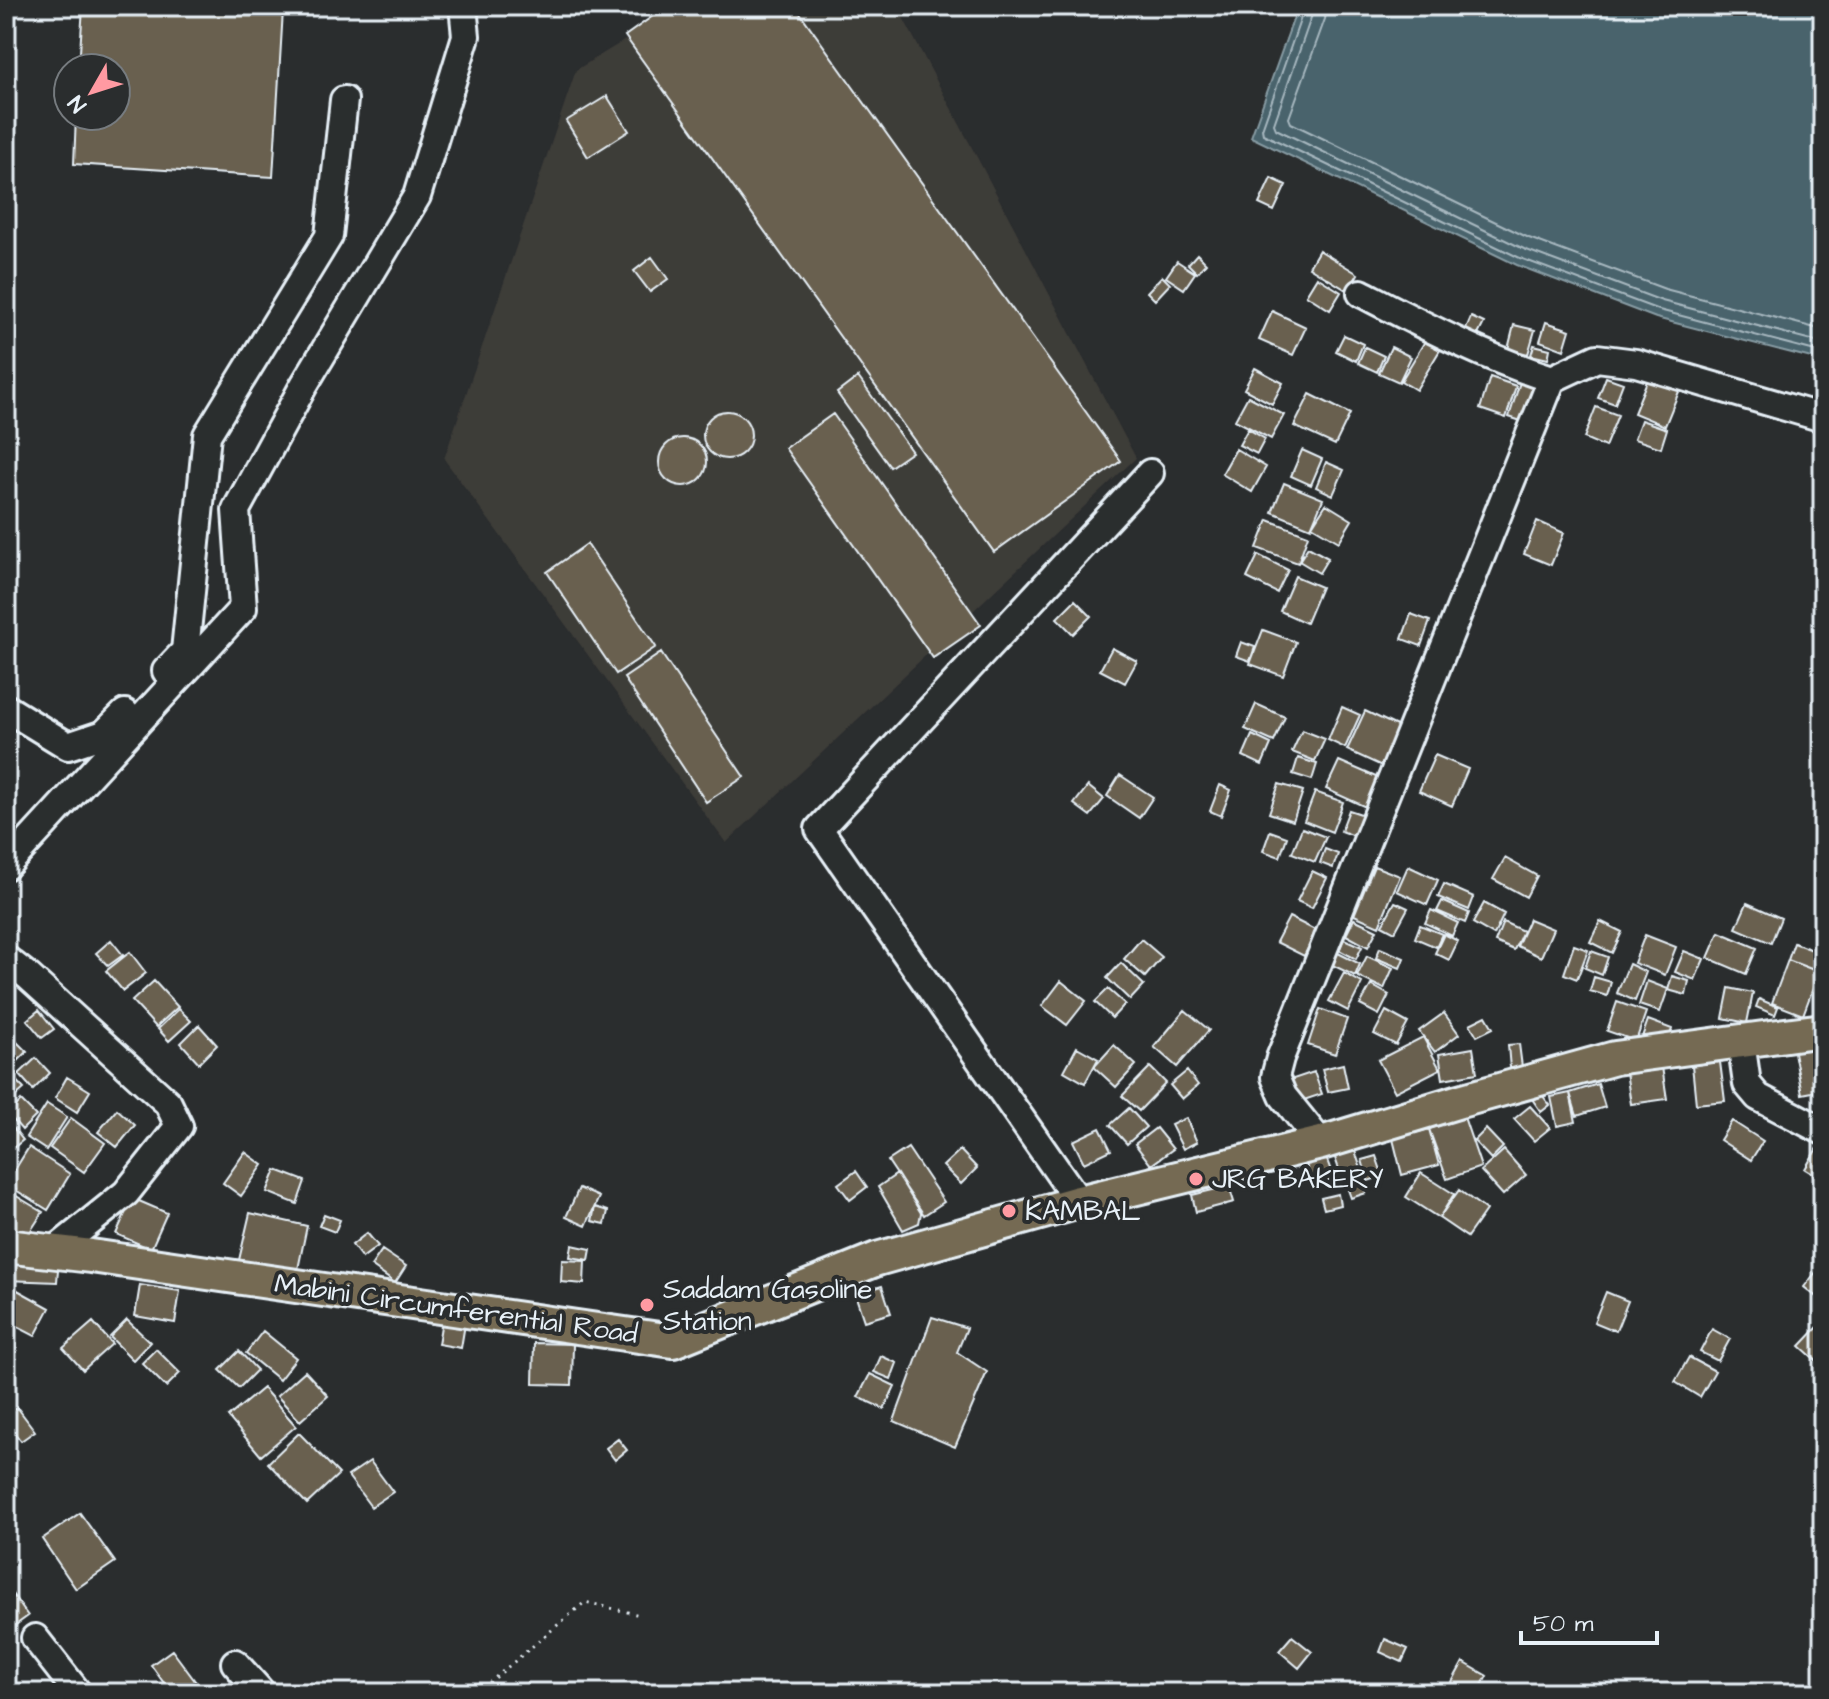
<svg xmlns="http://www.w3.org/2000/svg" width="1829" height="1699" font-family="'Architects Daughter',sans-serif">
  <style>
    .built { fill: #3d3c38 }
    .water { fill: #48636c; stroke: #889ca4; stroke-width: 2 }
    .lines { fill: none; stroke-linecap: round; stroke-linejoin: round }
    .shore { stroke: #a8b8c0; stroke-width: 2 }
    .building { fill: #696050; stroke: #e8f1f8; stroke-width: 2 }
    .minor-casing { stroke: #e8f1f8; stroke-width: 32 }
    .major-casing { stroke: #e8f1f8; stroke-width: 38 }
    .path { stroke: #e8f1f8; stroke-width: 3; stroke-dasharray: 2 6; stroke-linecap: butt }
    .minor { stroke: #2a2d2e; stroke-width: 26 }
    .major { stroke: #746b52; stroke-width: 32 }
    .poi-dot { fill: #ff9aa2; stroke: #2a2d2e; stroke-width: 3 }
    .labels { text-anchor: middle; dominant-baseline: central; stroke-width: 8; stroke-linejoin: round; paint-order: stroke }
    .poi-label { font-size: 28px; fill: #e8f1f8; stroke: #2a2d2e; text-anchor: start }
    .street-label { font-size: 28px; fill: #e8f1f8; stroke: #2a2d2e }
  </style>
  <rect width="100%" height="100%" fill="#2a2d2e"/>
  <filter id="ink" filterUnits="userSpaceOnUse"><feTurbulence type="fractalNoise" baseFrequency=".0125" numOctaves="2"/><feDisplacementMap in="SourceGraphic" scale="16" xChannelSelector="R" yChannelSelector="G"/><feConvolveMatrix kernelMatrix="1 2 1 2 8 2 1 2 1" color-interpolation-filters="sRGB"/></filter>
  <g filter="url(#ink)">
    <path class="built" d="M681,6H897L1136,458L726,843L444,459L576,70Z"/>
    <path class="water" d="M1298,6H1823V361L1656,318L1517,265L1251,137Z"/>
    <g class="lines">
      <path class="shore" d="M1305,6L1262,129L1263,134L1520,258L1659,310L1823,353
        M1315,6L1274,124L1276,129L1524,249L1662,301L1823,343
        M1327,6L1325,19L1289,118L1291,123L1529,238L1665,289L1823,330"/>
    </g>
    <path class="building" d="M83,6H217L283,10L273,177L74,164L76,116H116V68H79Z
      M667,6H795L1121,461L994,552L625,36Z
      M607,96L629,131L588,157L566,121Z
      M1271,178L1286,185L1274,211L1259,204Z
      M1319,250L1358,274L1348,291L1309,267Z
      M1197,254L1206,263L1197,273L1188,264Z
      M652,257L668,279L650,292L634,271Z
      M1177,261L1195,273L1184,289L1166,277Z
      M1162,276L1170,284L1155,300L1147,292Z
      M1317,277L1341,292L1330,310L1306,295Z
      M1272,311L1306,327L1293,355L1259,340Z
      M1471,317L1484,323L1475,341L1463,336Z
      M1546,322L1570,330L1564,350L1540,341Z
      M1514,325L1535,330L1528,354L1508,349Z
      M1344,335L1363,344L1356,361L1336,351Z
      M1425,341L1440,350L1416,390L1401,381Z
      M1534,345L1550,349L1548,359L1531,355Z
      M1365,347L1384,356L1377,372L1358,363Z
      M1391,347L1411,357L1399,382L1379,373Z
      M1255,368L1283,383L1272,404L1244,389Z
      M1649,376L1680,389L1665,426L1634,413Z
      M858,377L912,452L890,467L837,393Z
      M1490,377L1516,386L1506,418L1480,409Z
      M1606,377L1623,383L1615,404L1598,398Z
      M1520,382L1544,390L1533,425L1509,417Z
      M1310,394L1350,414L1335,445L1294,426Z
      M1248,396L1284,415L1271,439L1235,420Z
      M1596,407L1618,415L1605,447L1584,438Z
      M703 435a24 24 0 1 1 48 0a24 24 0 1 1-48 0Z
      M833,414L981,625L933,658L785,448Z
      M1641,420L1667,429L1661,448L1634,439Z
      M1248,429L1265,439L1257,454L1239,445Z
      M659 462a24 24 0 1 1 48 0a24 24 0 1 1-48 0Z
      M1236,449L1266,467L1252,492L1222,474Z
      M1302,450L1322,459L1311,485L1291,476Z
      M1326,462L1344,470L1333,495L1316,487Z
      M1284,483L1323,499L1311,528L1272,512Z
      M1326,504L1352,520L1339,542L1312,526Z
      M1268,520L1308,535L1298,563L1257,548Z
      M1537,521L1564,533L1551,565L1524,554Z
      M587,544L656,647L616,674L547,572Z
      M1308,547L1328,558L1319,573L1299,561Z
      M1258,555L1288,570L1277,593L1247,578Z
      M1295,576L1321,587L1306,623L1280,611Z
      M1075,600L1091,616L1073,634L1057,618Z
      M1411,614L1430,621L1421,646L1402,639Z
      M1263,630L1296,642L1283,676L1250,664Z
      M1241,642L1255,647L1250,661L1236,656Z
      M1112,648L1137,661L1125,683L1100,670Z
      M661,653L744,777L706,802L624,678Z
      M1256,704L1285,717L1274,742L1245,729Z
      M1342,707L1360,715L1345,748L1328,740Z
      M1365,711L1403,729L1386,768L1347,750Z
      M1302,730L1325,739L1315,761L1292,752Z
      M1252,735L1271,744L1262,765L1243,756Z
      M1435,755L1468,769L1452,806L1419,791Z
      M1298,758L1317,764L1312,780L1293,774Z
      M1339,761L1383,780L1370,809L1326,789Z
      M1120,775L1153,797L1139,818L1107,796Z
      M1279,784L1303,791L1293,821L1269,813Z
      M1220,785L1231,790L1221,816L1210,811Z
      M1088,786L1104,799L1090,816L1074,804Z
      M1315,792L1343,802L1332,832L1304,821Z
      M1349,810L1370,817L1363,839L1341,831Z
      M1302,828L1326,837L1315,862L1292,853Z
      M1270,831L1287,837L1280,857L1263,851Z
      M1325,849L1338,854L1333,868L1320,863Z
      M1505,858L1537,876L1526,897L1493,879Z
      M1374,866L1400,876L1379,926L1354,915Z
      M1408,866L1438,880L1427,905L1397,891Z
      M1312,871L1327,878L1312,908L1297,901Z
      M1444,884L1474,897L1469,910L1438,897Z
      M1442,901L1469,913L1465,923L1437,911Z
      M1395,902L1408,908L1395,932L1382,925Z
      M1484,903L1504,914L1494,935L1473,923Z
      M1747,903L1781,918L1771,943L1736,928Z
      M1431,910L1458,923L1452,936L1425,923Z
      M1289,917L1317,931L1304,956L1276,942Z
      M1354,919L1377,930L1368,947L1346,935Z
      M1529,919L1553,929L1541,957L1517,946Z
      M1600,921L1622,932L1612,953L1590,942Z
      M1503,922L1523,931L1514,950L1495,942Z
      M1420,925L1442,934L1436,947L1415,938Z
      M1719,932L1757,948L1746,974L1708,958Z
      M1444,934L1458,941L1449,960L1435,953Z
      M1645,935L1676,947L1665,975L1634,963Z
      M1141,939L1162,957L1145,977L1124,959Z
      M1344,939L1362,947L1356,959L1339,950Z
      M111,940L123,955L108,966L96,953Z
      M1794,943L1823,954L1819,972L1788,960Z
      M1574,945L1588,950L1577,979L1564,974Z
      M1380,948L1404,958L1400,968L1376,958Z
      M1332,950L1360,964L1355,976L1326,962Z
      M1591,951L1608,957L1602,975L1585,968Z
      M1684,951L1704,959L1695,980L1675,972Z
      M130,952L146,973L123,991L106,971Z
      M1367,956L1393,968L1384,989L1357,976Z
      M1788,960L1819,972L1803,1015L1772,1003Z
      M1121,963L1144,985L1130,1000L1107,978Z
      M1629,964L1646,972L1635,1001L1617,993Z
      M1344,973L1362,983L1348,1011L1329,1001Z
      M1672,976L1689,981L1686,995L1668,990Z
      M1594,977L1611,982L1607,996L1590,991Z
      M154,981L178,1007L156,1027L132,1001Z
      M1061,981L1086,1001L1067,1025L1042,1006Z
      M1647,981L1668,989L1660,1012L1639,1005Z
      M1371,985L1389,995L1379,1015L1360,1005Z
      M1729,988L1753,993L1747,1023L1723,1018Z
      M1108,989L1125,1004L1112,1018L1095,1002Z
      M1759,999L1778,1007L1775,1015L1756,1007Z
      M1617,1002L1646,1012L1636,1041L1607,1031Z
      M179,1009L191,1021L169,1041L158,1029Z
      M1320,1009L1347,1019L1335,1054L1308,1045Z
      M39,1010L54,1029L42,1038L27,1020Z
      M1185,1010L1209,1030L1177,1067L1154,1047Z
      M1386,1011L1408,1023L1396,1045L1374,1034Z
      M1444,1013L1459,1034L1435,1052L1419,1031Z
      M1486,1016L1493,1028L1477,1036L1470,1024Z
      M1648,1020L1672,1029L1665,1049L1641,1040Z
      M199,1025L217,1045L199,1063L181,1043Z
      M6,1031L27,1052L10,1069L6,1065Z
      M1423,1037L1440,1069L1395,1092L1378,1060Z
      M1823,1042V1090L1802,1094L1793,1047Z
      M1519,1044L1522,1067L1510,1069L1508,1045Z
      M1114,1045L1136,1065L1116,1087L1094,1067Z
      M1077,1047L1098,1059L1085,1083L1064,1071Z
      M1473,1048L1477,1073L1443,1079L1439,1054Z
      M36,1058L50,1073L33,1090L19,1074Z
      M1720,1062L1725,1101L1696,1104L1692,1065Z
      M1343,1064L1348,1088L1328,1092L1322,1069Z
      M1150,1067L1166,1083L1139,1111L1122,1096Z
      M1662,1067L1667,1099L1631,1104L1626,1072Z
      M6,1070L24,1089L9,1102L6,1099Z
      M1187,1071L1198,1085L1182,1099L1170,1085Z
      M1314,1072L1322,1094L1298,1102L1290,1080Z
      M67,1077L90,1091L77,1112L55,1098Z
      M1598,1084L1605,1107L1577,1116L1570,1093Z
      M1538,1090L1550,1105L1541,1112L1530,1096Z
      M1570,1093L1576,1122L1557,1126L1551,1097Z
      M21,1101L36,1116L22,1130L8,1114Z
      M47,1104L67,1117L46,1150L26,1137Z
      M1530,1106L1550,1128L1534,1141L1514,1119Z
      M1129,1108L1146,1127L1127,1144L1110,1125Z
      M117,1109L135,1125L117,1147L98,1132Z
      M1464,1117L1481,1167L1447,1179L1429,1129Z
      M71,1118L105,1143L84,1172L50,1148Z
      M1186,1118L1197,1142L1183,1149L1171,1125Z
      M6,1119L23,1140L6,1154Z
      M1732,1121L1763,1141L1751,1160L1720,1140Z
      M1100,1128L1111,1150L1084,1163L1073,1141Z
      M1156,1128L1173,1149L1151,1165L1135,1144Z
      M1429,1129L1439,1165L1402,1175L1393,1139Z
      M1486,1129L1503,1147L1491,1159L1474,1141Z
      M1820,1143L1823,1145V1180L1805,1169Z
      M1353,1145L1363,1175L1343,1181L1333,1152Z
      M29,1147L70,1174L48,1210L6,1184Z
      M908,1148L944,1202L924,1215L888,1161Z
      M960,1150L977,1168L961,1184L943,1166Z
      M1504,1150L1526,1175L1503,1195L1481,1171Z
      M245,1152L263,1165L241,1196L223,1183Z
      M1324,1152L1334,1179L1314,1187L1304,1159Z
      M1376,1156L1383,1176L1368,1181L1362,1160Z
      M276,1170L305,1181L297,1204L267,1192Z
      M856,1171L867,1187L850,1200L838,1184Z
      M1421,1173L1454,1194L1439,1218L1406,1197Z
      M897,1174L921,1213L919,1223L903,1230L878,1187Z
      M1361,1179L1366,1193L1351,1198L1346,1184Z
      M1229,1186L1234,1202L1196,1212L1192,1195Z
      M579,1188L599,1197L586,1226L566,1217Z
      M1459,1190L1486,1210L1467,1237L1439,1218Z
      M13,1194L43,1212L24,1241L6,1230V1205Z
      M1338,1194L1340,1205L1324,1209L1321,1198Z
      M132,1198L167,1213L151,1249L116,1234Z
      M595,1207L608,1211L605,1224L592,1221Z
      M250,1213L307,1226L297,1274L239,1260Z
      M324,1214L340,1220L335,1232L319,1226Z
      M367,1233L378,1246L362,1258L352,1245Z
      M572,1245L591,1249L589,1260L570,1257Z
      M382,1250L406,1266L395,1283L371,1266Z
      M6,1254L59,1257L57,1282L6,1280Z
      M562,1260L585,1261L584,1284L561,1282Z
      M1816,1272L1823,1277V1294L1819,1299L1804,1287Z
      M140,1285L180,1291L175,1323L135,1316Z
      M882,1286L891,1313L864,1321L855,1294Z
      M12,1287L50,1308L35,1336L6,1321V1299Z
      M1606,1292L1628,1301L1616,1331L1594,1322Z
      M932,1317L967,1328L957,1352L987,1372L955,1447L894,1421Z
      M127,1320L150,1342L133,1360L110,1337Z
      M442,1320L465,1324L461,1348L438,1344Z
      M93,1322L112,1344L83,1370L63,1348Z
      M1819,1326L1823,1330V1360L1820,1364L1800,1346Z
      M1712,1329L1730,1339L1718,1361L1700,1352Z
      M263,1331L296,1358L279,1380L246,1353Z
      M534,1343L573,1344L572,1385L533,1384Z
      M156,1349L180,1373L166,1387L142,1363Z
      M239,1351L257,1370L239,1388L220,1370Z
      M881,1356L897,1363L891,1379L874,1372Z
      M1689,1357L1715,1371L1700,1397L1675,1382Z
      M305,1371L328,1396L300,1421L277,1396Z
      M870,1374L895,1386L884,1409L858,1397Z
      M263,1388L296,1426L261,1456L228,1417Z
      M17,1407L35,1431L21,1441L6,1422V1416Z
      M299,1433L339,1474L307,1504L268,1463Z
      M618,1439L627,1450L615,1460L606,1448Z
      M370,1461L393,1492L371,1507L348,1476Z
      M80,1513L115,1562L76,1589L42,1539Z
      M10,1591L28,1616L6,1632V1594Z
      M1292,1636L1312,1652L1299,1668L1279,1651Z
      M1385,1639L1408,1649L1402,1662L1380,1652Z
      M172,1650L204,1693H171L151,1665Z
      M1463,1662L1487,1676L1478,1693H1446Z"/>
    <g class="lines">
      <g class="minor-casing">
        <path id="minor" d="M1361,293C1423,325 1485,358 1552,379L1597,358L1636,363L1823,418
          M166,671L185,651L207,435L329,236L344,100
          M6,708L68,746L104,734L125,713
          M6,866L243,608L236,510L304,385L417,196L466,36L463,6
          M6,959L29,977L168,1103L179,1126L126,1193L54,1251
          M1741,1041L1747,1084L1758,1097L1823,1131
          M1321,1143L1283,1096L1275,1077L1280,1058L1552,379
          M1079,1202L819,829L1150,473
          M35,1638L78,1693
          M235,1663L262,1693"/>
      </g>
      <g class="major-casing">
        <path id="major" d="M6,1246L91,1256L673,1341L877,1259L1079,1202L1321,1143L1460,1101L1615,1058L1823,1030"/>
      </g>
      <path class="path" d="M477,1693L585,1602L640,1615"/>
      <use href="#minor" class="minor"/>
      <use href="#major" class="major"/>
    </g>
  </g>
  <g class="poi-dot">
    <circle cx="1196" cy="1179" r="8"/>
    <circle cx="1009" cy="1211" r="8"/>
    <circle cx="647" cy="1305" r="8"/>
  </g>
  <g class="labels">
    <g class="poi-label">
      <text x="1212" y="1179">JRG BAKERY</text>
      <text x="1025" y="1211">KAMBAL</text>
      <text x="663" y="1289">Saddam Gasoline<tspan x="663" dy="32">Station</tspan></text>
    </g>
    <g class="street-label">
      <text transform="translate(456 1309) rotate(8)">Mabini Circumferential Road</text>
    </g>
  </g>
  <rect width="1829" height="1699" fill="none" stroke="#2a2d2e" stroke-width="32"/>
  <rect x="16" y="16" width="1797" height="1667" fill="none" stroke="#e8f1f8" stroke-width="3" filter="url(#ink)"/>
  <g transform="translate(92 92) rotate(231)"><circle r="38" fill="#2a2d2e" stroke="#767b7f" stroke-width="2"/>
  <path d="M0-6L14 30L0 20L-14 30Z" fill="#ff9aa2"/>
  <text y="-12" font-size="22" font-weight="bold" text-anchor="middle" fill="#e8f1f8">N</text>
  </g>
  <path d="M1521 1631v12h136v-12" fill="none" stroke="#e8f1f8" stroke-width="4"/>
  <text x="1533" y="1631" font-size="24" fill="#e8f1f8" stroke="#2a2d2e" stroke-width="6" paint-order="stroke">50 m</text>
</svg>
